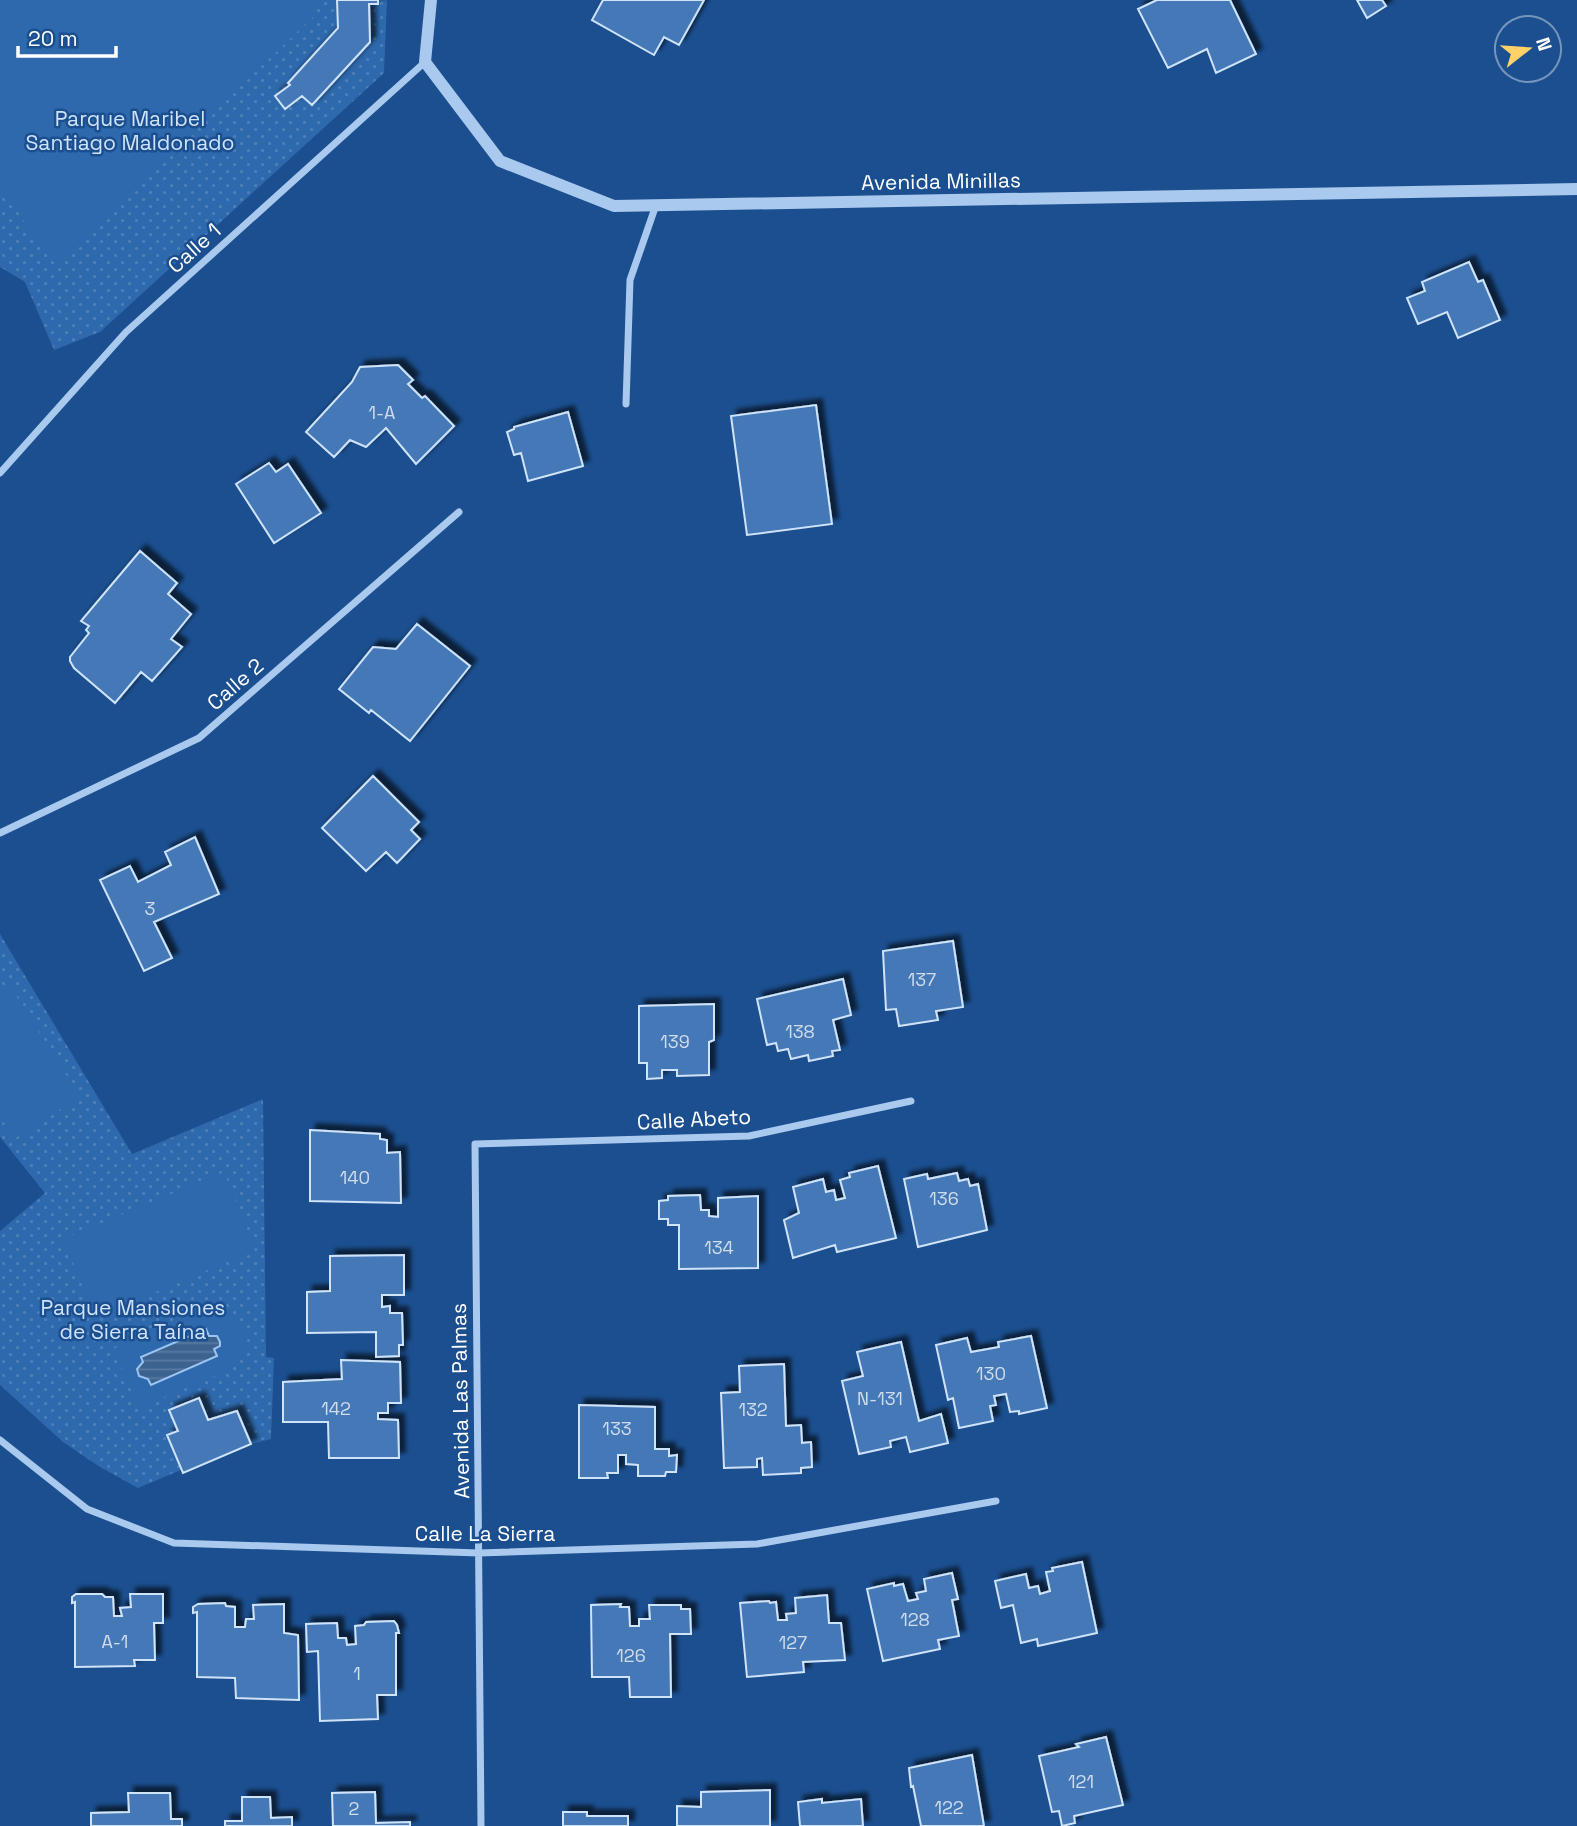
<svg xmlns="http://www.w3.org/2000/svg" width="1577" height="1826" font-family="'Space Grotesk',sans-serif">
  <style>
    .green { fill: url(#green-dots) }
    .pitch { fill: #2e69ad }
    .water { fill: url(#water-rules); stroke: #9cc4f0; stroke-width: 2 }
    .building { fill: #4478b7; stroke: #cfe3fa; stroke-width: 2; filter: url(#shadow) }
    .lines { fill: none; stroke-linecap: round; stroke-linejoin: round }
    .minor { stroke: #a9c9ee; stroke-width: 7 }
    .tertiary { stroke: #a9c9ee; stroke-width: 12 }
    .labels { text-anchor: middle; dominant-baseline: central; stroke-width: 5; stroke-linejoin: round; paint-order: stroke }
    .number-label { font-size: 18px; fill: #d0dded }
    .park-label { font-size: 21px; fill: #cfe3fa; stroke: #1b4f8f }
    .street-label { font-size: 21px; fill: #fff; stroke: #1b4f8f }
  </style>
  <defs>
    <pattern id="green-dots" width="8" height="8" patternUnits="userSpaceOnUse" patternTransform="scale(1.75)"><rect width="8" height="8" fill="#2e69ad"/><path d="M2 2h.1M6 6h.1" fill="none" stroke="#4d80b9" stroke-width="1.8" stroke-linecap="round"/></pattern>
    <pattern id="water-rules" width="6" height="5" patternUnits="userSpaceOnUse" patternTransform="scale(1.75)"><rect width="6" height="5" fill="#3c6290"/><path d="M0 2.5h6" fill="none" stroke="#597aa1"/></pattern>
    <filter id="shadow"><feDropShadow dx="6" dy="-6" stdDeviation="2" flood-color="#0009"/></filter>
  </defs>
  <rect width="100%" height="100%" fill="#1b4f8f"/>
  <path class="green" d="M0,0H387L384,73L100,332L54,350L25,282L0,267Z
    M0,934L132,1154L263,1099L266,1357L274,1358L271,1439L251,1444L183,1473L181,1470L138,1488L100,1467L63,1442L0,1385V1231L45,1193L0,1137Z"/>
  <path class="pitch" d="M0,0H318L313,17L55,262L24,221L0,184Z
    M8,983L80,1097L14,1139L0,1116V988Z
    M224,1172L255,1250L96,1317L63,1239Z
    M206,1309C240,1310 259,1344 231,1369L139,1408L113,1349Z"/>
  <path class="water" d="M206,1329L209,1336H217L220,1342V1346L214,1349L217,1356L151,1385L148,1379L139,1376L137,1369L143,1362L141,1357Z"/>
  <path class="building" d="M337,0H378V4H369L370,42L312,105L302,96L285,109L275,96L290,85L288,83L338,28Z
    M603,0H704L679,45L664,37L654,55L592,20Z
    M1157,0H1230L1256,54L1216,73L1207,49L1168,68L1138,9Z
    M1357,0H1382L1386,6L1367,18Z
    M1469,262L1478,282L1483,280L1500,320L1458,338L1447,312L1418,324L1407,298L1425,291L1422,282Z
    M398,365L413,380L408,384L422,398L425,396L454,426L416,464L386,428L366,447L350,440L334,457L306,432L352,382L360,367Z
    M816,405L832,524L747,535L731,416Z
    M568,412L583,466L528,481L521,453L514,455L507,432L514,429V427Z
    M269,463L276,472L288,464L321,513L274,543L236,484Z
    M140,551L177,583L168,594L191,614L171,639L182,647L152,681L141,672L115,703L74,668L70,661V657L89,633L86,630L89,626L81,621Z
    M417,624L470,666L410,741L371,710L369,713L339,689L373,647L396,649Z
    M373,776L419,822L411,830L420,839L397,863L386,852L366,871L322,828Z
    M195,837L219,894L154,922L172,958L144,971L100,880L130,866L138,882L171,865L165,852Z
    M953,941L963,1007L936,1011L938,1020L899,1026L896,1009L886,1010L883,951Z
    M843,979L851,1015L833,1020L840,1050L832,1051L833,1056L809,1061L808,1055L791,1059L788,1049L778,1051L776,1043L767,1045L757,999Z
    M714,1004V1040L709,1042V1075L677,1076V1070H662V1078L647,1079V1063H639V1006Z
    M310,1130L380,1134V1139L387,1140V1153L400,1152L401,1203L310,1201Z
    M878,1166L896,1238L837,1252L835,1245L793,1258L784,1220L799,1213L793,1187L823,1179L826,1192L834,1190L836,1200L845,1198L840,1180L850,1177L849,1173Z
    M957,1173L959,1181L968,1179L970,1186L978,1184L987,1230L918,1247L904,1179L927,1174L928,1179Z
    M700,1195L701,1210H709V1216L718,1217V1198L758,1196V1268L679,1269V1225H668V1219H659V1201L668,1200V1196Z
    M404,1255V1295H382V1307L390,1306V1313H402L403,1345H399V1356L376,1357V1332L307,1333V1292L330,1291V1256Z
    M1031,1336L1047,1408L1019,1414V1411L1010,1412L1006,1394L994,1396L996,1405L990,1406L993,1421L959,1428L953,1398L948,1400L936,1345L967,1338L971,1352L999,1347L998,1342Z
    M901,1342L919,1421L941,1414L948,1443L910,1452L906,1437L890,1441L891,1447L859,1454L842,1381L863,1376L857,1352Z
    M341,1360L400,1362L401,1403H388V1413H378V1419L398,1420L399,1458H329L328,1422H283V1382L342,1379Z
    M784,1364L786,1426L801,1425L802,1443L811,1442L812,1467L801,1468V1473L763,1475L762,1458L757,1459V1467L724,1468L721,1393L740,1392L739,1366Z
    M199,1398L208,1420L237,1411L251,1444L183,1473L167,1435L178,1431L169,1410Z
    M579,1405L655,1407V1449H669V1456L677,1455L676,1472H666L665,1476H638V1465L626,1464V1455H618V1473H607L608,1478H579Z
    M1082,1562L1097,1633L1038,1646L1037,1639L1021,1643L1013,1605L1001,1608L995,1581L1026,1574L1029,1588L1038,1586L1040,1594L1050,1591L1046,1572L1053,1571L1052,1568Z
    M952,1573L958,1599L952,1600L959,1636L938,1640L940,1649L883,1661L867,1589L894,1583V1586L903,1584L908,1601L918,1599L916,1593L926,1591L924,1579Z
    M76,1594H102L105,1597H113L114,1616H122L120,1608L131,1607L130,1594H163V1623H154L155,1660H134L135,1666L75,1667V1602L72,1603V1597Z
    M827,1595L829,1623H841L845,1660L803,1662L804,1672L747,1677L740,1603L769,1601L770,1603L776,1602L778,1620H787L786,1614L796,1613L795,1598Z
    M225,1603L226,1606L235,1607V1627H245L246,1619H254L253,1605L284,1604V1633L298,1635L299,1700L236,1698L235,1678L197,1677V1612L193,1613V1607L198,1604Z
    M621,1604L620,1607H629L630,1626H639V1619H650L649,1605H681V1609H690L691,1634H670L671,1697H630L629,1677H592L591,1605Z
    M394,1621L397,1625L399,1633H396V1695H377L378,1719L320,1721L318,1651L307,1652L306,1624L337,1623L338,1638H346L347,1645L356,1644L355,1626L364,1625L366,1622Z
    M1106,1737L1123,1805L1074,1816L1075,1823L1062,1826L1059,1811L1052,1812L1039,1756L1079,1747L1076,1744Z
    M972,1755L984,1826H921L913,1786L911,1787L909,1768Z
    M770,1790V1826H677V1806L701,1807V1792Z
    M375,1792L376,1823L410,1822V1826H333L332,1793Z
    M128,1793H170L171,1819H182V1826H91V1813L129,1812Z
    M242,1797H270L271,1818L292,1817V1826H225V1821H242Z
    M822,1799V1803L861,1799L863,1826H800L798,1802Z
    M563,1812H587V1816H628V1826H563Z"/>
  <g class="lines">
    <path class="minor" d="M626,404L630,280L656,205
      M0,473L126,332L425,62
      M0,833L199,738L459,512
      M0,1440L87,1509L174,1543L479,1553L757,1544L996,1501
      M481,1826L475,1144L749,1136L911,1101"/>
    <path class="tertiary" d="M431,0L425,62L500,161L614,206L1577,189"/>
  </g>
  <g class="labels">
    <g class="number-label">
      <text x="382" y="412">1-A</text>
      <text x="150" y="908">3</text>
      <text x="922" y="979">137</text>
      <text x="800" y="1031">138</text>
      <text x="675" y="1041">139</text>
      <text x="355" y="1177">140</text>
      <text x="944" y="1198">136</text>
      <text x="719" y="1247">134</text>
      <text x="991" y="1373">130</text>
      <text x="880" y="1398">N-131</text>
      <text x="336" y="1408">142</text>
      <text x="753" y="1409">132</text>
      <text x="617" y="1428">133</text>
      <text x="915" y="1619">128</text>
      <text x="115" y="1641">A-1</text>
      <text x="793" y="1642">127</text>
      <text x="631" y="1655">126</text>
      <text x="357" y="1673">1</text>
      <text x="1081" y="1781">121</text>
      <text x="949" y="1807">122</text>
      <text x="354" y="1808">2</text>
    </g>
    <g class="park-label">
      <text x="130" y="118">Parque Maribel<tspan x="130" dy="24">Santiago Maldonado</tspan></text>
      <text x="133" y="1307">Parque Mansiones<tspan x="133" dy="24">de Sierra Taína</tspan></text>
    </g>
    <g class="street-label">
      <text transform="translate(941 181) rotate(-1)">Avenida Minillas</text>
      <text transform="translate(194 248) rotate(-42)">Calle 1</text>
      <text transform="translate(235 684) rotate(-41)">Calle 2</text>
      <text transform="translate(694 1119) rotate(-3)">Calle Abeto</text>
      <text transform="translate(460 1401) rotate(-91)">Avenida Las Palmas</text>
      <text x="485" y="1533">Calle La Sierra</text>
    </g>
  </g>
  <g transform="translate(1528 49) rotate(73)"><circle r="33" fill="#1b4f8f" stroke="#7695bc" stroke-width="2"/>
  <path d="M0-5L12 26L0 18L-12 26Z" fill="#ffd166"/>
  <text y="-10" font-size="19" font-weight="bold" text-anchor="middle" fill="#ffffff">N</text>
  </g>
  <path d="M18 46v10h98v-10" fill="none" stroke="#ffffff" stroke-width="3.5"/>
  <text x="28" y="46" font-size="21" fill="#ffffff" stroke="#1b4f8f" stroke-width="5" paint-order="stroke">20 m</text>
</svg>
